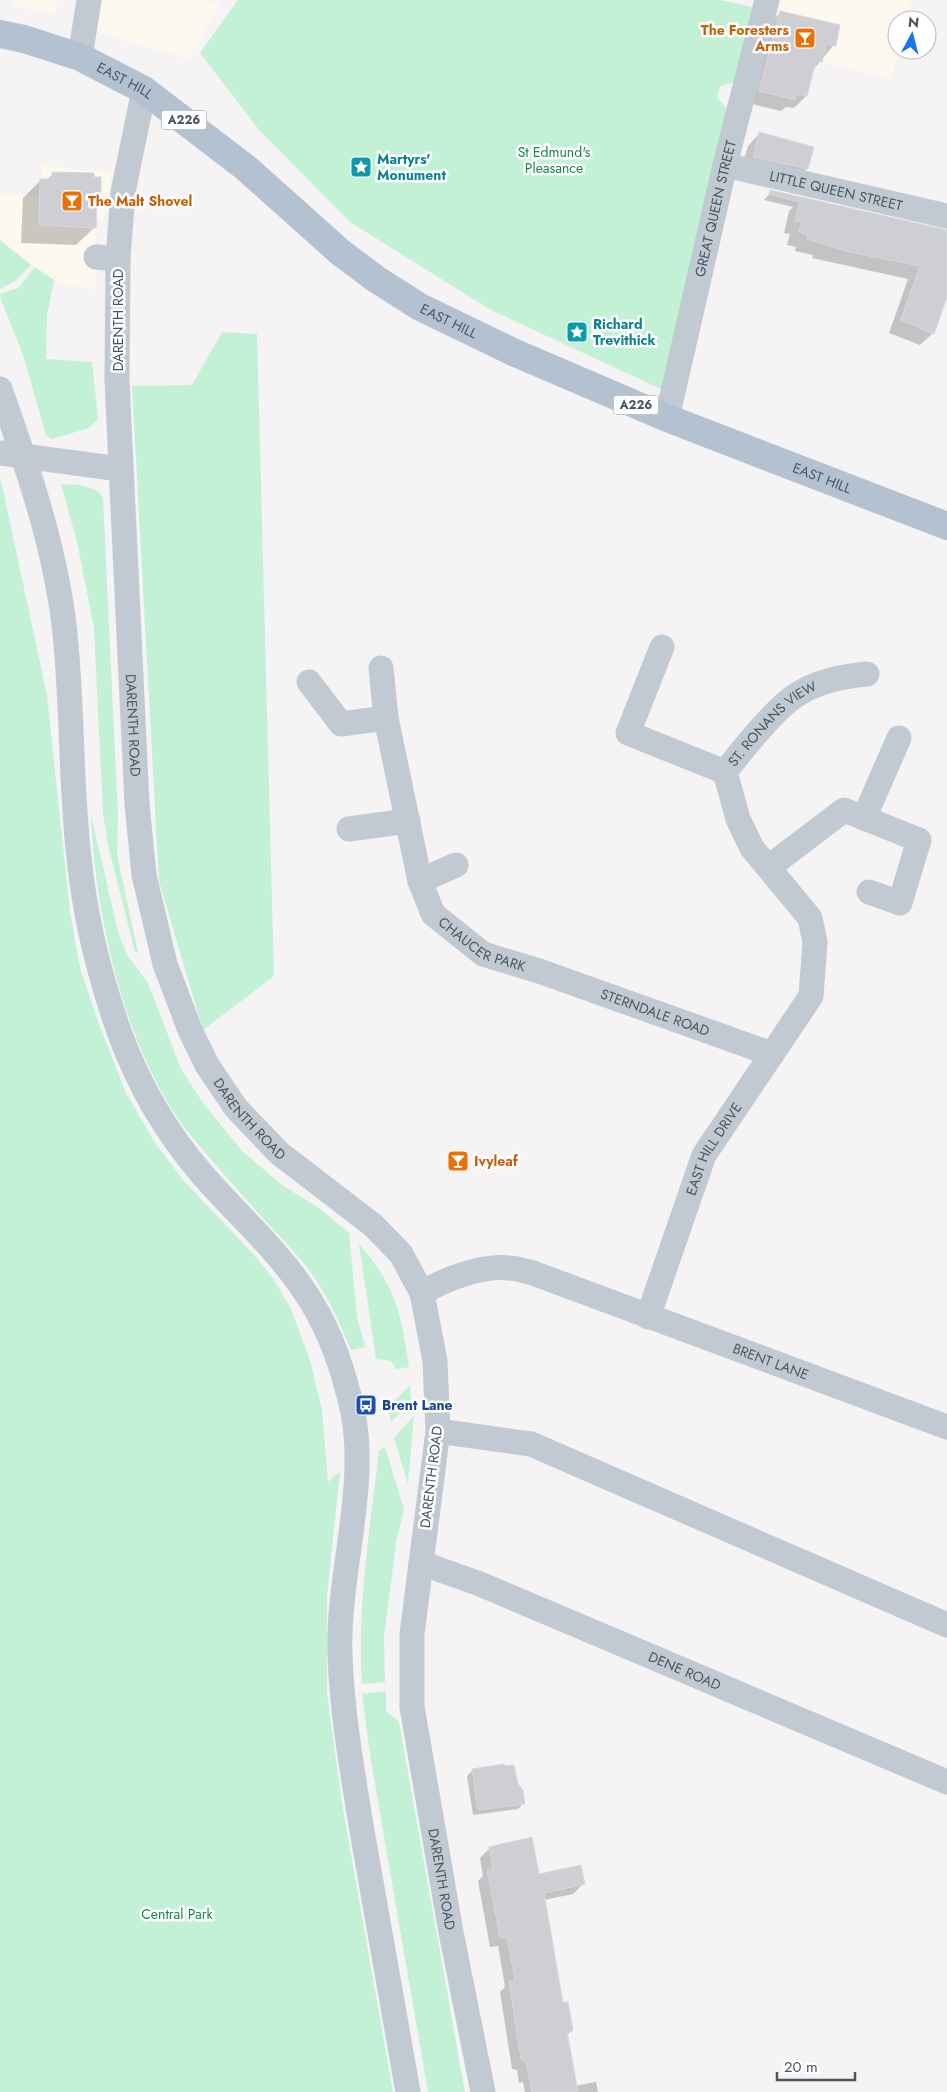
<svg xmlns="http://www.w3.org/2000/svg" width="947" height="2092" font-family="Jost,sans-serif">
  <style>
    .commercial { fill: #fdf9ef }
    .green { fill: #c3f1d5 }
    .shadow { fill: #0003 }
    .building { fill: #cdcfd5; stroke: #d7d9de }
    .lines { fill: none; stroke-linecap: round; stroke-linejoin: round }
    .minor { stroke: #c1cad2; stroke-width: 25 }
    .major { stroke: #b3c2d1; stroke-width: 28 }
    .labels { text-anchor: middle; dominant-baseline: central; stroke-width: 5; stroke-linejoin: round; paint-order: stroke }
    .shield { fill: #fff; stroke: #808990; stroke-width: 1 }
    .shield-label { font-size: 12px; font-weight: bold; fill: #4a5661 }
    .food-label { font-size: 14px; font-weight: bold; fill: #c56008; stroke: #fff; text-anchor: start }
    .street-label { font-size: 14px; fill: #4a5661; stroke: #fff }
    .park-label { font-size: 14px; fill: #17864f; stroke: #fff }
    .culture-label { font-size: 14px; font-weight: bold; fill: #0d838f; stroke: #fff; text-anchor: start }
    .transit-label { font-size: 14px; font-weight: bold; fill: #164399; stroke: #fff; text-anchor: start }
  </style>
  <rect width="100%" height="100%" fill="#f5f3f3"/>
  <path class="commercial" d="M12,0H57L55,14L11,6Z
    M99,0H203L221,4L188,59L96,32Z
    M783,0H912L907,20H897V50H899L891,79L770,50Z
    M42,166L112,172L104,218H96V289L75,287L54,280L21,257L0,240V194L38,197Z"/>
  <path class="green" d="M238,0H719L753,7L736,82L720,86L717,98L731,113L661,389L491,310L350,222L260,131L200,53Z
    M0,240L31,265L15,281L0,289Z
    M35,267L54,280L47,316L46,359L92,362L98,419L89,428L52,439L46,435L22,352L0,297V294L18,288Z
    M222,332L257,334L274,976L203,1030L159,881L132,386L192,385Z
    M0,476L47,695L70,912L80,968L97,1019L126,1093L155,1143L184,1181L256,1257L274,1280L291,1309L310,1360L322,1410L328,1482L340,1471L327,1596V1694L342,1803L393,2092H0Z
    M61,484C76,485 95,484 103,498L118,817L117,854L138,953L135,952L108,845L103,813L94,628L77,542Z
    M91,815L119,936L128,956L148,983L181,1069L203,1103L243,1152L282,1185L319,1208L349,1233L357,1317L365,1347L351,1350C339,1321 326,1293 307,1267C296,1253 283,1240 271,1227C244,1197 217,1167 191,1136C126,1056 95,916 91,815Z
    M359,1244C396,1286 401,1313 409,1367L396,1369L391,1361L376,1359Z
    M410,1385L411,1402L391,1422L388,1408Z
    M414,1415L408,1484L394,1438Z
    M385,1447L404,1509L396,1543L384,1636L385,1682L362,1684C357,1605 370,1529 379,1450Z
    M386,1691V1711L399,1722L465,2092H428L371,1761L362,1694Z"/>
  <path class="shadow" d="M780,13L834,45L812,71L806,96L794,108L786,107L781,111L747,103L768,25Z
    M760,133L807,169L795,181L741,169L748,146Z
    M53,174L99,199L96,203L95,227L76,245L21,243L23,198L41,180H46Z
    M771,192L799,198L798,202L801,199L947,231V293L933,333L920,345L889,333L908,279L812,258L813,255L795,251L796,247L787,245L790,234L784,233L789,211L793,207L764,200Z
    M473,1770L517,1785L524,1803L518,1809L473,1815L467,1776Z
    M490,1848L538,1875L583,1884L573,1894L544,1900L562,2004L572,2030L567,2035L575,2086L596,2082L598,2092H525L523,2082L519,2083L517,2070L512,2069L500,1992L505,1987L498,1946L490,1947L478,1881L483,1876L480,1858Z"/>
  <path class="building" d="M780,11L840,25L836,46L826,44L822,62L816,61L807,96L796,94L795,100L759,91Z
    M759,132L814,147L808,169L753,157Z
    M52,172L94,173V177H101V200H97L96,228L39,225L40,179H52Z
    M770,190L801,197L799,202L769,194Z
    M801,197L947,230V297L934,334L901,320L920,266L849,252L807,239L808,235L799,232L801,222L795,221Z
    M504,1764L505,1766L514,1765L518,1784L523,1790L525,1804L478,1810L472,1769Z
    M532,1837L539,1874L581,1865L585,1884L544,1893L563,2003L568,2002L573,2031H567L578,2092H532L526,2061L521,2059L519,2047L509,1981L515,1980L507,1937L500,1938L494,1906L487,1870L493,1869L489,1847Z"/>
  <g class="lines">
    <g class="minor">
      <path d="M80,57L89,0"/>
      <path id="s1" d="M144,90L123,192L118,259L117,381L137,804L144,875L165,964L190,1030L207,1065L236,1108L279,1153L374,1226L401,1254L422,1293L435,1361L438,1431L412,1634V1707L451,1932L483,2092"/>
      <path id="s2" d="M725,165L947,216"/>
      <path d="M96,257L118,259"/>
      <path d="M0,389C27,466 54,543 64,624C73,702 70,780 79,858C85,917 100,978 120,1034C139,1086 165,1131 201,1173C238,1216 283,1254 312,1303C332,1336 345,1375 353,1413C368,1489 337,1577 340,1655C342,1713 352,1769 361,1825C376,1914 392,2003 408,2092"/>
      <path id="s3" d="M667,418L725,165L767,0"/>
      <path d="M0,453L120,469"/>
      <path d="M662,647L628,733L725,772"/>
      <path d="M381,668L386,718"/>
      <path id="s4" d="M309,682L341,724L386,718L420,881L433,914L483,954L539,971L772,1054"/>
      <path d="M864,818L899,738"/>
      <path d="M349,829L408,821"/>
      <path d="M769,867L844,810L919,840L900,903L869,892"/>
      <path d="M420,881L456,865"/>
      <path id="s5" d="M422,1293C445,1279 482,1265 509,1268C517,1268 525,1271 533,1273L947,1427"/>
      <path id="s6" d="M648,1317L704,1155L811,996L815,942L810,918L752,848L738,819L725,772C742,750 775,708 798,694C817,682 845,676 867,674"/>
      <path d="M438,1431L531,1444L947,1625"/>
      <path id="s7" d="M421,1563L480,1584L947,1782"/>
    </g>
    <path class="major" id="s8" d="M0,34L24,39L80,57L144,90L246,168L340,252L376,279L420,307L513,352L667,418L947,526"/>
  </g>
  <defs>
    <g id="bar-square" transform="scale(1.125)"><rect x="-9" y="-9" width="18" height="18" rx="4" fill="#e8710a" stroke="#fff"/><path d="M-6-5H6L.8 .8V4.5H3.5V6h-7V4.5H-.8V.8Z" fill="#fff"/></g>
    <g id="sight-square" transform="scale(1.125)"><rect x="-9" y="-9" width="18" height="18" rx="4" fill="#0f9aa8" stroke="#fff"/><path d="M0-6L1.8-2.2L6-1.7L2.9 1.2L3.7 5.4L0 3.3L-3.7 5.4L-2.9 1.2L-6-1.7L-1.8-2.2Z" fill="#fff"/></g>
    <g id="bus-square" transform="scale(1.125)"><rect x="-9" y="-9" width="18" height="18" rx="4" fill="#1a4fb4" stroke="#fff"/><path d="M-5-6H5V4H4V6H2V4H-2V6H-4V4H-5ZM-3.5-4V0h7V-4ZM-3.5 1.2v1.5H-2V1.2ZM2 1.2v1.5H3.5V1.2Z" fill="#fff"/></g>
  </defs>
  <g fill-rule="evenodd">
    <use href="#bar-square" x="805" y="38"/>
    <use href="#sight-square" x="361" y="167"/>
    <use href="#bar-square" x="72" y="201"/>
    <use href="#sight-square" x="577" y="332"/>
    <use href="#bar-square" x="458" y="1161"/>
    <use href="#bus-square" x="366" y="1405"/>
  </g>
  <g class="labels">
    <g class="shield">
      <rect x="161.5" y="110.5" width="45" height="19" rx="4"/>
      <rect x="613.5" y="395.5" width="45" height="19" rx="4"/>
    </g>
    <g class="shield-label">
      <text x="184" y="120">A226</text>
      <text x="636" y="405">A226</text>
    </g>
    <g class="food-label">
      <text x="789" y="30" text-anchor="end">The Foresters<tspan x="789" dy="16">Arms</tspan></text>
      <text x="88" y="201">The Malt Shovel</text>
      <text x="474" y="1161">Ivyleaf</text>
    </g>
    <g class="street-label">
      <text stroke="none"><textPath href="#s8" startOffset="134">EAST HILL</textPath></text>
      <text stroke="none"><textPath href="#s2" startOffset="114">LITTLE QUEEN STREET</textPath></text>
      <text stroke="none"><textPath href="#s3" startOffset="215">GREAT QUEEN STREET</textPath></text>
      <text transform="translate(118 320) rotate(-90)">DARENTH ROAD</text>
      <text stroke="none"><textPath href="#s8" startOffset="539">EAST HILL</textPath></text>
      <text stroke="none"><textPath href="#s8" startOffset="944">EAST HILL</textPath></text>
      <text stroke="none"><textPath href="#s1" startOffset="638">DARENTH ROAD</textPath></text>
      <text stroke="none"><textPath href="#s6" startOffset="682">ST. RONANS VIEW</textPath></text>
      <text stroke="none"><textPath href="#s4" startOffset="359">CHAUCER PARK</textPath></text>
      <text stroke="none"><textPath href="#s4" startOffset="546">STERNDALE ROAD</textPath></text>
      <text stroke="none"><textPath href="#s1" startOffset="1058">DARENTH ROAD</textPath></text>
      <text stroke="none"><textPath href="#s6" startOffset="181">EAST HILL DRIVE</textPath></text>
      <text stroke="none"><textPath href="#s5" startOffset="370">BRENT LANE</textPath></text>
      <text transform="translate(431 1477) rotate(-83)">DARENTH ROAD</text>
      <text stroke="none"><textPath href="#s7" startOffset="285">DENE ROAD</textPath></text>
      <text stroke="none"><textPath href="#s1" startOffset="1898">DARENTH ROAD</textPath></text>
    </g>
    <g class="park-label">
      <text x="554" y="152">St Edmund's<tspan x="554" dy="16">Pleasance</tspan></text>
      <text x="177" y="1914">Central Park</text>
    </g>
    <g class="culture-label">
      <text x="377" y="159">Martyrs'<tspan x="377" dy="16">Monument</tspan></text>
      <text x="593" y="324">Richard<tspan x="593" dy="16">Trevithick</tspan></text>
    </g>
    <g class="transit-label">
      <text x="382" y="1405">Brent Lane</text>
    </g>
  </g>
  <g transform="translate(912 35) rotate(7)"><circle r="24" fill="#ffffff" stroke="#b7bbc0"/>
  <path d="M0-4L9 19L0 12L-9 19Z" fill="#1a73e8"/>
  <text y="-8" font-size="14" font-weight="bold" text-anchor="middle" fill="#4a5661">N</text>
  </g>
  <path d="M777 2072v8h78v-8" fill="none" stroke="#4a5661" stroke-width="2.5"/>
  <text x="784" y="2072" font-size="15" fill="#4a5661" stroke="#ffffff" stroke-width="4" paint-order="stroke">20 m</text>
</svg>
